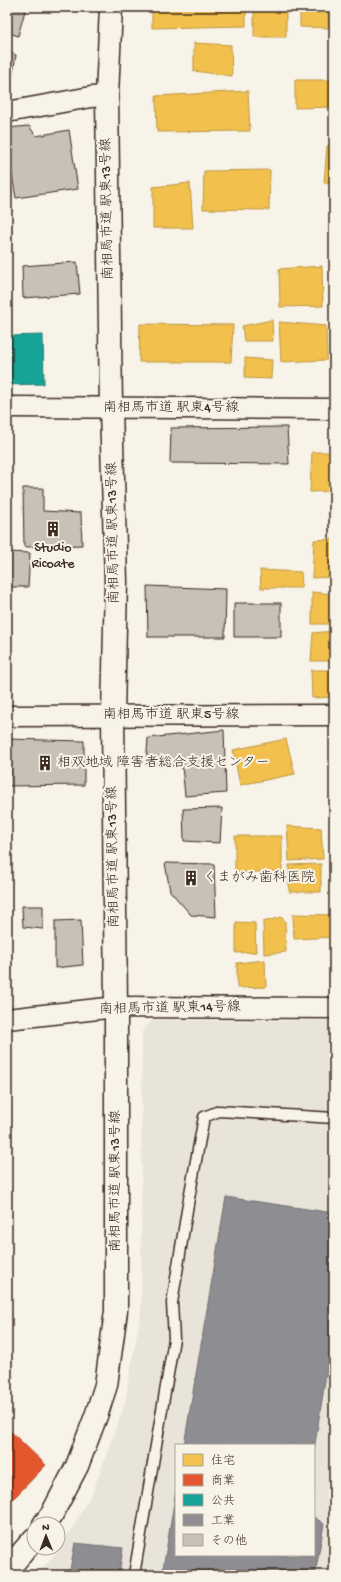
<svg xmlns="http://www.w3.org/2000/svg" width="341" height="1582" font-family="'Gochi Hand','Klee One',sans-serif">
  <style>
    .built { fill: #e9e4d9; fill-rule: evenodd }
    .homes { fill: #f2c14e; stroke: #bb9440 }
    .shops { fill: #e4572e; stroke: #b14a29 }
    .public { fill: #17a398; stroke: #227f73 }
    .industry { fill: #8d8d92; stroke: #746f6f }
    .building { fill: #c8c1b6; stroke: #3b2a1e }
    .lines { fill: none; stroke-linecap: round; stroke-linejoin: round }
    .service-casing { stroke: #3b2a1e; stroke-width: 13 }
    .minor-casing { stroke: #3b2a1e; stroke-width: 23 }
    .tertiary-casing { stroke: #3b2a1e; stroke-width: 25 }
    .service { stroke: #f7f3e8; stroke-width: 10 }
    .minor { stroke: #f7f3e8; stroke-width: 20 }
    .tertiary { stroke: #f7f3e8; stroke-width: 22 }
    .labels { text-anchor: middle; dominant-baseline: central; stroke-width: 4; stroke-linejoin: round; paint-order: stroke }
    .street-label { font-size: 14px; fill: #3b2a1e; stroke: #f7f3e8 }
    .poi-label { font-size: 14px; fill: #3b2a1e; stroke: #f7f3e8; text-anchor: start }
  </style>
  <rect width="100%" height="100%" fill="#f7f3e8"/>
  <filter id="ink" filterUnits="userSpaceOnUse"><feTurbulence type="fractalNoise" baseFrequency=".025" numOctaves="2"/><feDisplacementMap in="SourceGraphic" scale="8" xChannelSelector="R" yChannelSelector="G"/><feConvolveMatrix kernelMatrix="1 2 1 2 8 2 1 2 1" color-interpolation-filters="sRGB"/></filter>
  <g filter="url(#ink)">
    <path class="built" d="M152,1020L334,1021V1575H36L60,1549L93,1491L124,1406L141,1313L142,1032ZM176,1445H314V1555H176Z"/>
    <path class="homes" d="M152,7H246V26L152,28Z
      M254,7H286V37H254Z
      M300,7H328L329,28L300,27Z
      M194,43L231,45L232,76L194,71Z
      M295,80H334V107L295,108Z
      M248,91L250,131L157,132L156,96Z
      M334,145V184L324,183L327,146Z
      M270,170L269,210L203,209L204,171Z
      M190,183L193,228H153V187Z
      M322,266L323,306L280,307L279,269Z
      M272,320L273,341H244L242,326Z
      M279,322L326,326L327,360L281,362Z
      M140,324L233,325L231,362H139Z
      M245,358L272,360L271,379L245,378Z
      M312,452H334V491L310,492Z
      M334,539V577L312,578L314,540Z
      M260,570L301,572L302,588H261Z
      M312,592L334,594V624H312Z
      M334,631V661H311L313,633Z
      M311,670H334V697L312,698Z
      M286,739L295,774L240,785L233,750Z
      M287,826L321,828L323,859L289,861Z
      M235,836H282V871L235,873Z
      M321,864V892H289V865Z
      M293,914L334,915V937L294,939Z
      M281,917L285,921L286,952L264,954L263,922Z
      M236,922L255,923L256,952L236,953Z
      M265,960L266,987L237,988V963Z"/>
    <path class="shops" d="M7,1428L46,1465L12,1500L7,1495Z"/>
    <path class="public" d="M43,335L44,384L7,385V336Z"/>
    <path class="industry" d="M226,1197L334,1213V1325L314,1450V1445H184Z
      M176,1491V1555H314V1517L324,1524L315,1575H162Z
      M75,1543L123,1548L119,1575H69Z"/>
    <path class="building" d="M7,7H26L18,36L7,32Z
      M7,52L16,55L9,96H7Z
      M29,126L36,136L69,130L78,189L16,198L7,146V128Z
      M77,262L80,294L23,298L22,266Z
      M287,427L289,464L170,463L171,428Z
      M23,488H43V511L81,513L82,545L24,547Z
      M7,552L30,553L28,587H7Z
      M147,586L226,589L225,637H148Z
      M234,603H281V637H234Z
      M224,730L226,793L185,796L182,766L146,765L148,738Z
      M7,739L84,741V785L7,786Z
      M222,808L220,843L184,841L183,809Z
      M165,863L214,864L216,917L191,915L170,891Z
      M22,906H43V929L23,927Z
      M7,908H8L10,941H7Z
      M81,920L83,965L55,968V921Z"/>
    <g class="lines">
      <g class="service-casing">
        <path id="service" d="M134,1575L174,1339L172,1303L188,1204L204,1117L219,1111L334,1118"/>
      </g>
      <g class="minor-casing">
        <path id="minor" d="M7,112L91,97L107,96
          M7,407L334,409
          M7,716L334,715
          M7,1019L116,1007L334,1008"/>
      </g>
      <g class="tertiary-casing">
        <path id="tertiary" d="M44,1524L52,1514L77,1466L96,1416L106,1385L116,1311V1007L113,715L116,582L111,408L107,96L111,7
          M7,1570L34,1539"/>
      </g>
      <use href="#service" class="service"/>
      <use href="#minor" class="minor"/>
      <use href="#tertiary" class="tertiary"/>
    </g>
  </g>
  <defs>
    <g id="building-bare" transform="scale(1.2)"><path d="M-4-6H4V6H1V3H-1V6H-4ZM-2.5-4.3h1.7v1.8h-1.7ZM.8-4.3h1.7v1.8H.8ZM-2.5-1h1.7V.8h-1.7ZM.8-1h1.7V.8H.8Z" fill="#3b2a1e" stroke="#f7f3e8" stroke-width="2.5" paint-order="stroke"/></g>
  </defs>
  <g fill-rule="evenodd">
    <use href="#building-bare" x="53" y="529"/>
    <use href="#building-bare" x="45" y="763"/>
    <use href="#building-bare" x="191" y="878"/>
  </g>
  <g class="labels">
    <g class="street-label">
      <text transform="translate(108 209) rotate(-91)">南相馬市道 駅東13号線</text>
      <text x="171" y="408">南相馬市道 駅東4号線</text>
      <text transform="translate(114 533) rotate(-91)">南相馬市道 駅東13号線</text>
      <text x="171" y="715">南相馬市道 駅東5号線</text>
      <text transform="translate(114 857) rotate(-91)">南相馬市道 駅東13号線</text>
      <text transform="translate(170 1009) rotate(-1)">南相馬市道 駅東14号線</text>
      <text transform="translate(116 1181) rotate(-90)">南相馬市道 駅東13号線</text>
    </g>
    <g class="poi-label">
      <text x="53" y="548" text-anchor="middle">Studio<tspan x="53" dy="16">Ricoate</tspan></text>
      <text x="57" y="763">相双地域 障害者総合支援センター</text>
      <text x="203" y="878">くまがみ歯科医院</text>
    </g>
  </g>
  <rect width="341" height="1582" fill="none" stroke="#f7f3e8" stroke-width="24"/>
  <rect x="12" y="12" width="317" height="1558" fill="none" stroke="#3b2a1e" stroke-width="1.5" filter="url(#ink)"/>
  <rect x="175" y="1444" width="140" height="112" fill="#f7f3e8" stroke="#aca397"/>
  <rect x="183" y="1454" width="20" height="12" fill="#f2c14e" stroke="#aca397"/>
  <text x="211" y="1464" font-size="12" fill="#3b2a1e">住宅</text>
  <rect x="183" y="1474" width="20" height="12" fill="#e4572e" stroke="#aca397"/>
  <text x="211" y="1484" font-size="12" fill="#3b2a1e">商業</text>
  <rect x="183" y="1494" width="20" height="12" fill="#17a398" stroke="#aca397"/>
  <text x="211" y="1504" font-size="12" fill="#3b2a1e">公共</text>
  <rect x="183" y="1514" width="20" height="12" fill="#8d8d92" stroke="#aca397"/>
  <text x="211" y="1524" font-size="12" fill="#3b2a1e">工業</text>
  <rect x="183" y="1534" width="20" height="12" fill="#c8c1b6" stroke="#aca397"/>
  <text x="211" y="1544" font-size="12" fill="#3b2a1e">その他</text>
  <g transform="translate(46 1536) rotate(359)"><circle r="19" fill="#f7f3e8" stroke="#aca397"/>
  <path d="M0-3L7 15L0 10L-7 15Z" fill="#3b2a1e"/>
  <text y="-6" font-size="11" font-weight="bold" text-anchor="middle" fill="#3b2a1e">N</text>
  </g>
</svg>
